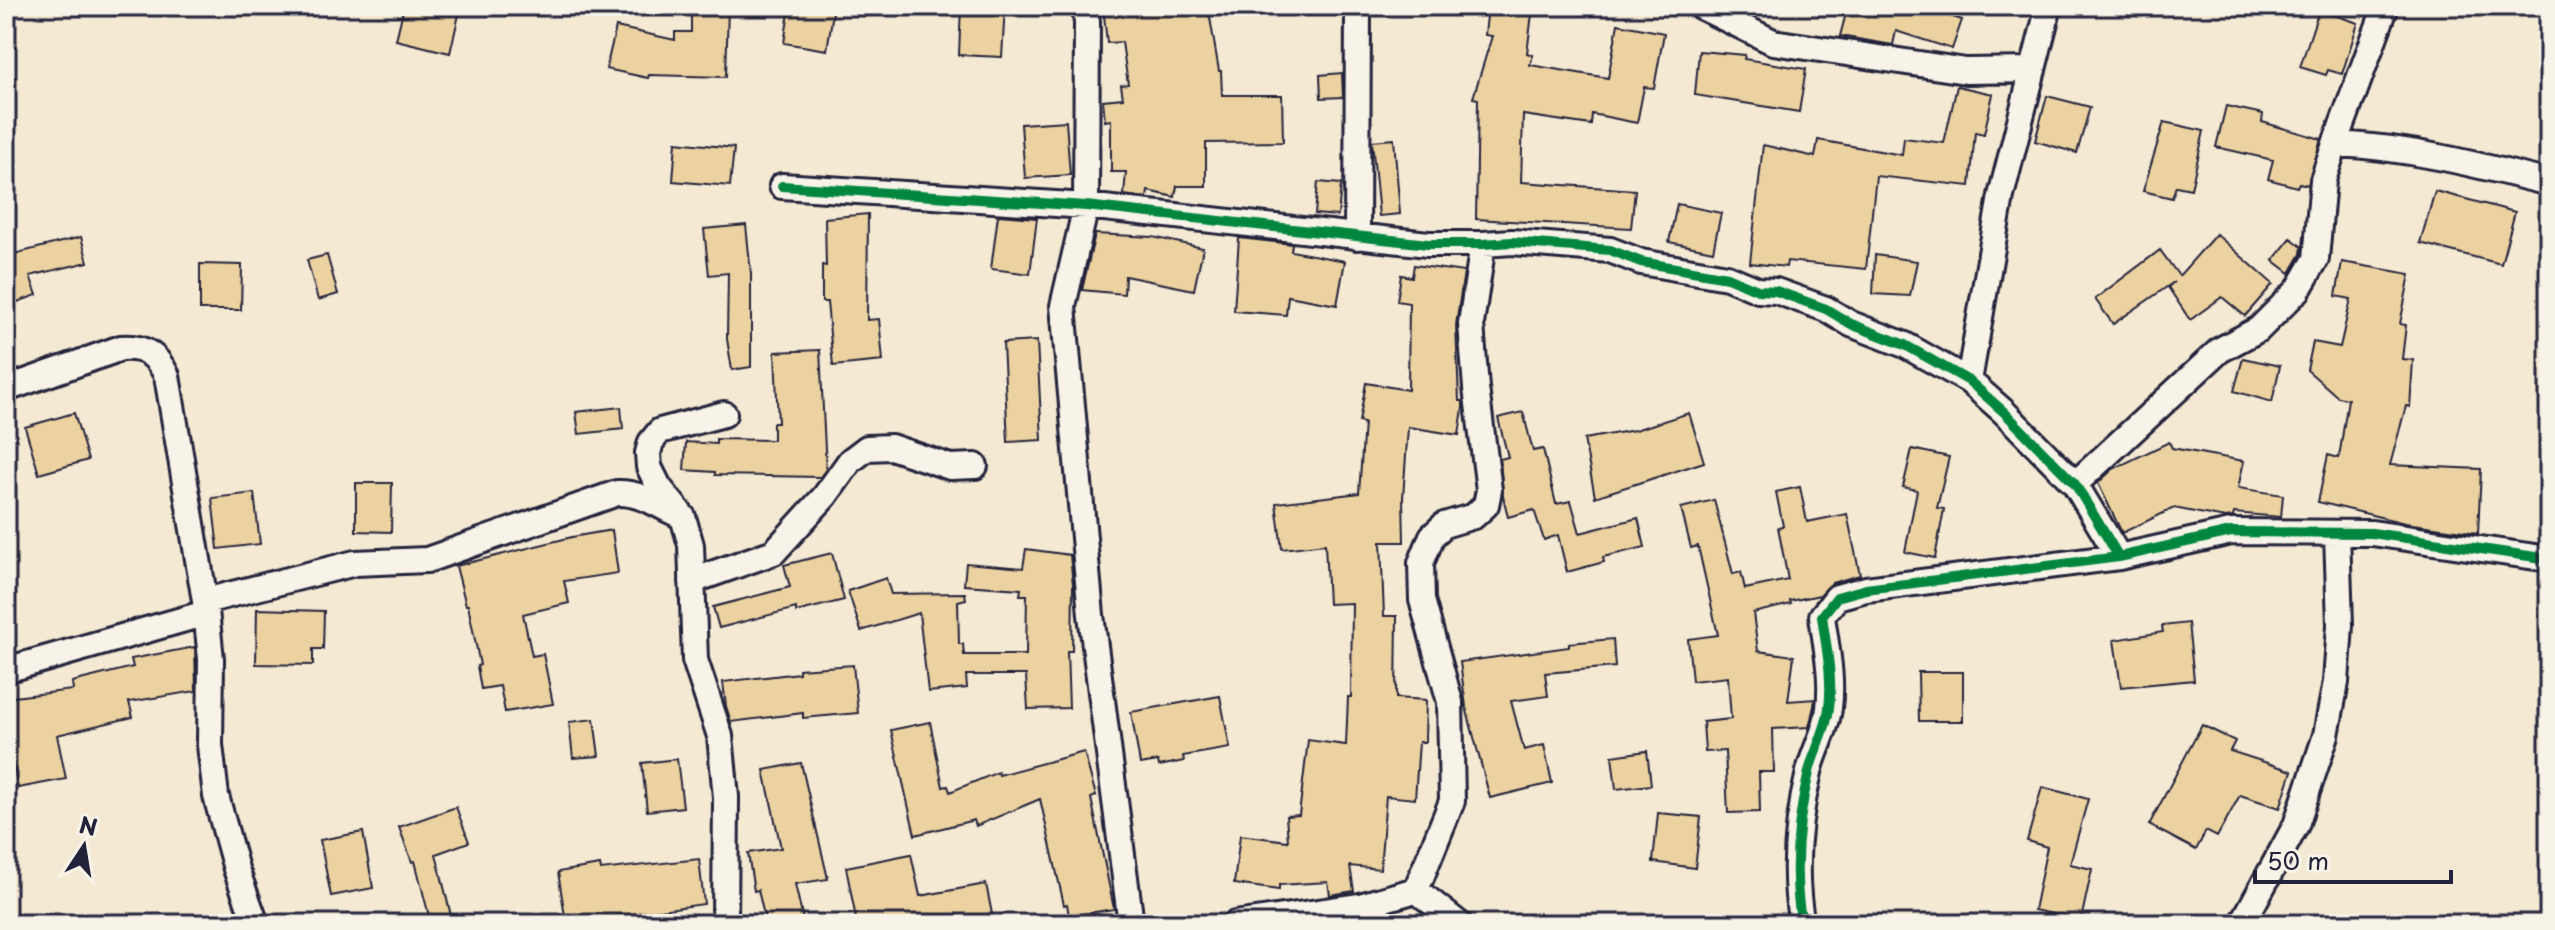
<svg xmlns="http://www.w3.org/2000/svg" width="2555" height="930" font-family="'Playpen Sans',sans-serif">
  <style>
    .building { fill: #edd2a1; stroke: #22223b; stroke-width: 2 }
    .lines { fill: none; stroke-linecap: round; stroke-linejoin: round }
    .minor-casing { stroke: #22223b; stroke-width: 30 }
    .minor { stroke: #f7f3e8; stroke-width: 24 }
    .cycleway-casing { stroke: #f7f3e8; stroke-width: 15 }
    .cycleway { stroke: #00873e; stroke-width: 10 }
  </style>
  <rect width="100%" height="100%" fill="#f4e9d3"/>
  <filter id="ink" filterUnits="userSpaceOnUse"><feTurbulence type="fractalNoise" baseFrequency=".0125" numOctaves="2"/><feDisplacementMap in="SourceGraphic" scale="16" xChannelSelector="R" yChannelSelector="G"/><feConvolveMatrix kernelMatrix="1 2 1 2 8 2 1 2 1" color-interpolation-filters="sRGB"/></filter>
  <g filter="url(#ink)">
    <path class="building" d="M404,6H461L450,53L396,40Z
      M691,6H728L726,77L649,75L648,78L606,69L616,27L675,40V32H691Z
      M790,6H834L827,50L784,43Z
      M961,6H1005L1002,57L959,55Z
      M1103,6H1208L1219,71H1221L1222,95H1282L1283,142L1206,143V186H1177L1175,197L1148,191L1147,198L1124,195L1126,172H1111V120L1105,121L1103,100L1123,98L1121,85L1128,84L1122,42L1107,43Z
      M1488,6H1533L1527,53L1533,55L1530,65L1608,78L1618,24L1664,33L1654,88L1644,87L1637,123L1592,114L1591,125L1523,115L1521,182L1635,190L1631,228L1476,219L1478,99L1473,98L1492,36L1485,35Z
      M1848,6H1920L1962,20L1952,49L1896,31L1893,45L1840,36Z
      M2319,10L2358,23L2342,74L2328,70L2326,75L2300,67Z
      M1699,51L1745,55L1744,59L1806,69L1799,112L1695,95Z
      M1342,73L1343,97L1321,98L1320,75Z
      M1957,86L1993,94L1984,134L1975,132L1970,186L1876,176L1866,269L1787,261L1786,267L1750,263L1763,145L1815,157L1818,140L1902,155L1904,138L1944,143Z
      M2047,96L2090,107L2077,153L2035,141Z
      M2226,106L2263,114L2262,122L2321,139L2308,185L2299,183L2297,187L2268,179L2273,160L2216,147Z
      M1066,121L1070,175L1025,178L1021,124Z
      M2164,122L2204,131L2191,189L2176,186L2172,198L2143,191Z
      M1394,139L1400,214L1379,216L1372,141Z
      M676,142L734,148L730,186L673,181Z
      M1318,182L1341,184L1338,216L1315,214Z
      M2435,191L2515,212L2501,264L2420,243Z
      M1677,204L1721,213L1713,251L1669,242Z
      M868,214L867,320L879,319L883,361L833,366L827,302H822V265L826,266L825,218Z
      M998,215L1037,218L1030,274L991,269Z
      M746,225L751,274V367L732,370L727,339L728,273L709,275L704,229Z
      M1095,234L1153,237L1203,248L1194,290L1125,276L1124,294L1082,290Z
      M2216,234L2273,284L2245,316L2222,297L2190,320L2168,287L2174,282L2113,324L2095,299L2160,250L2179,276Z
      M81,237L88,262L30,276L37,295L6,306V256Z
      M1239,238L1292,244L1291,251L1345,261L1337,305L1288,296L1286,315L1234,311Z
      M2291,238L2302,247L2301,254L2290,273L2273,260Z
      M327,255L338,294L318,300L307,260Z
      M1875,255L1917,261L1910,296L1873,294Z
      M2342,262L2410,274L2400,324L2406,325L2402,359L2413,360L2410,407L2406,406L2390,465L2481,469L2478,533L2405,523L2318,502L2328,455L2339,458L2348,399L2338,397L2307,370L2313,342L2340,347L2351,299L2336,296Z
      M200,264L242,265L241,310H200Z
      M1414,265L1464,272L1456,325L1459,401H1463V408L1459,435L1408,427L1403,498L1404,542H1381L1384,616H1397L1396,698L1426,700L1425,742H1419L1415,799L1386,796L1380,869L1350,866L1354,891L1330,895L1328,882L1279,885V890L1234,884L1240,835L1288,841L1286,816L1299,815L1308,740L1346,745L1348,697H1351L1352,603L1328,604L1325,544L1282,549L1276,503L1359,493L1364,423L1359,422L1366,383L1408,390L1409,303L1397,301L1401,275L1412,277Z
      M1037,341L1042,440L1008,442L1003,343Z
      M820,350L826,469L820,477L715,475V472L684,470L686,442L716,444V439L773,440V423H778L775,352Z
      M2243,358L2280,366L2272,402L2234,391Z
      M621,407L623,429L579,434L576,412Z
      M1523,412L1533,451L1543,449L1556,504L1571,501L1580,533L1638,518L1645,547L1603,557L1604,562L1567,572L1558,535L1544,540L1534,510L1508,517L1503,496L1500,459L1508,457L1498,418Z
      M74,413L88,460L39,474L25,427Z
      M1689,413L1704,462L1595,497L1584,439L1635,430Z
      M2169,442L2172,448L2244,461L2238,488L2283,495L2281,517L2234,513L2233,517L2225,518L2174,508L2122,533L2098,483L2113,469Z
      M1912,449L1949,457L1937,508L1944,509L1935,558L1905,552L1917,490L1903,487Z
      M356,483H392L391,532L356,531Z
      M1800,487L1807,522L1847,514L1860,575L1832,583L1820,595L1790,601L1791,604L1753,613L1758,651L1794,656L1788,701L1815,699L1814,706L1809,727L1773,729L1774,772H1759L1760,812L1728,813L1725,751L1705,752L1703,722L1731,719L1728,677L1692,681L1688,639L1718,635L1698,546L1691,548L1681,508L1714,500L1733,574L1741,572L1745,589L1788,580L1778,527L1783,526L1776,492Z
      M254,493L260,544L218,549L212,498Z
      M612,530L618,573L564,581L569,603L523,614L532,656L543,654L553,704L505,712L500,686L481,689L477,666L480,665L468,605H466L456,566L572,537Z
      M1026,549L1070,555L1073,585L1072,651H1067L1069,708L1028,709L1026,675H966L967,688L928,692L919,613L861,631L848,591L886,578L891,594L965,593L966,599L958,601L959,644H963L964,655H1026L1027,595H1020L1021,589L964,585L966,563L1023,568Z
      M832,553L844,600L796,612V608L719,628L713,607L790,587L784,565Z
      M257,609L324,611L323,649H313V665L256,664Z
      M2188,623L2194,680L2121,687L2114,640L2163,632L2162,626Z
      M1613,639L1615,667L1545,673L1548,696L1511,701L1524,750L1544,745L1552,783L1490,798L1466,707L1460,662L1569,647V643Z
      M195,647L196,691L129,702L133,717L57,735L66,779L18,788L6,727V698L73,690L72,682L133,667L131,659Z
      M853,665L858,713L803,718V713L731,722L726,706L723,682L799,673V669Z
      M1918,672H1963V721H1919Z
      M1220,696L1230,748L1183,756L1184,761L1159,766L1158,761L1140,764L1131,712Z
      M594,719L599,756L573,758L569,722Z
      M930,722L943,787L948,786L950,792L998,772L999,775L1084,752L1096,796L1091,798L1114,909L1069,916L1067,904L1064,905L1040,799L976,826L974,820L915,835L891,730Z
      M2202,725L2235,741L2230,751L2292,771L2280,808L2240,795L2217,837L2206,831L2196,850L2149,825Z
      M1647,751L1651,785L1616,789L1612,756Z
      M677,759L683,807L647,811L642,763Z
      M801,763L828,879L795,884L804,924H766L758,890L754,891L748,853L781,848L764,770Z
      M2042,787L2088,799L2070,864L2092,869L2081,920L2034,910L2047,847L2027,841Z
      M456,807L469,842L436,854L453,924H431L415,861L412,862L399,827Z
      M1658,813L1701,817L1695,868L1653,862Z
      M363,832L373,888L331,896L320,840Z
      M911,854L920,896L986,884L994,924H857L846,867Z
      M699,859L704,904L566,923L558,872L600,865L601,870Z"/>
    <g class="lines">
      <g class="minor-casing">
        <path id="minor" d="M1084,6L1087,22L1086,206L1063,306L1091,615L1131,924
          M1700,6L1773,42L1966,71L2033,70
          M2335,144L2386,6
          M782,186L1086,206L1428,244H1483L1512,242L1610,250L1641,262L1727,277L1758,290L1776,291L1826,309L1851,324L1905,345L1969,381L2004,412L2075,484L2119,557
          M1357,237L1358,6
          M1969,381L2001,196L2049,6
          M6,389L121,348C145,346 157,355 167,376L205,601L211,659L210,745L216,796L236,869L256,924
          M724,414L660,431L651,442L648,453L649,467L659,487L683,517L691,545L695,660L720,736L726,797L725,924
          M2075,484L2220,350L2259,329L2298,290L2316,259L2323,180L2335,144C2408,147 2479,165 2549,183
          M692,581L774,552L825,496L850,461L867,448L891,447L950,467L975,466
          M205,601L355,563L427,560L617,493C639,492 658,505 677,514
          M6,670L206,613
          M1416,890L1452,801L1450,702L1422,600L1421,563L1432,536L1444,525L1474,516L1486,505L1489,490L1476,388L1471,324L1483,244
          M1235,924L1360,906L1416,890L1459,924
          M1802,924C1792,873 1797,822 1809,772C1814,750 1827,730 1829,708C1833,677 1826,646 1822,616L1837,597L1866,589L2119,557L2231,532L2372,533L2549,559
          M2242,924L2296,825L2326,735L2336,682L2340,625L2337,533"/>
      </g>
      <use href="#minor" class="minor"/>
      <g class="cycleway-casing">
        <path id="cycleway" d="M782,186L1086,206L1428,244H1483L1512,242L1610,250L1641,262L1727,277L1758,290L1776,291L1826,309L1851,324L1905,345L1969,381L2004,412L2075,484L2119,557
          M1802,924C1792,873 1797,822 1809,772C1814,750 1827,730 1829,708C1833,677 1826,646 1822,616L1837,597L1866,589L2119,557L2231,532L2372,533L2549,559"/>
      </g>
      <use href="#cycleway" class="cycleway"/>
    </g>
  </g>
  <rect width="2555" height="930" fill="none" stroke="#f7f3e8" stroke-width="32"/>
  <rect x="16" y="16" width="2523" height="898" fill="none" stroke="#22223b" stroke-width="3" filter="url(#ink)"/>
  <g transform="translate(84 846) rotate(12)" stroke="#f7f3e8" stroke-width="6" paint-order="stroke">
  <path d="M0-6L14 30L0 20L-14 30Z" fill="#22223b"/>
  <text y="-12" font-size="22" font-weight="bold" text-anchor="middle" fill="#22223b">N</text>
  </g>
  <path d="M2255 870v12h196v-12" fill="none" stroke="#22223b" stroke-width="4"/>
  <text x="2267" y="870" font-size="24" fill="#22223b" stroke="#f7f3e8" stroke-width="6" paint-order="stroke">50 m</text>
</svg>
